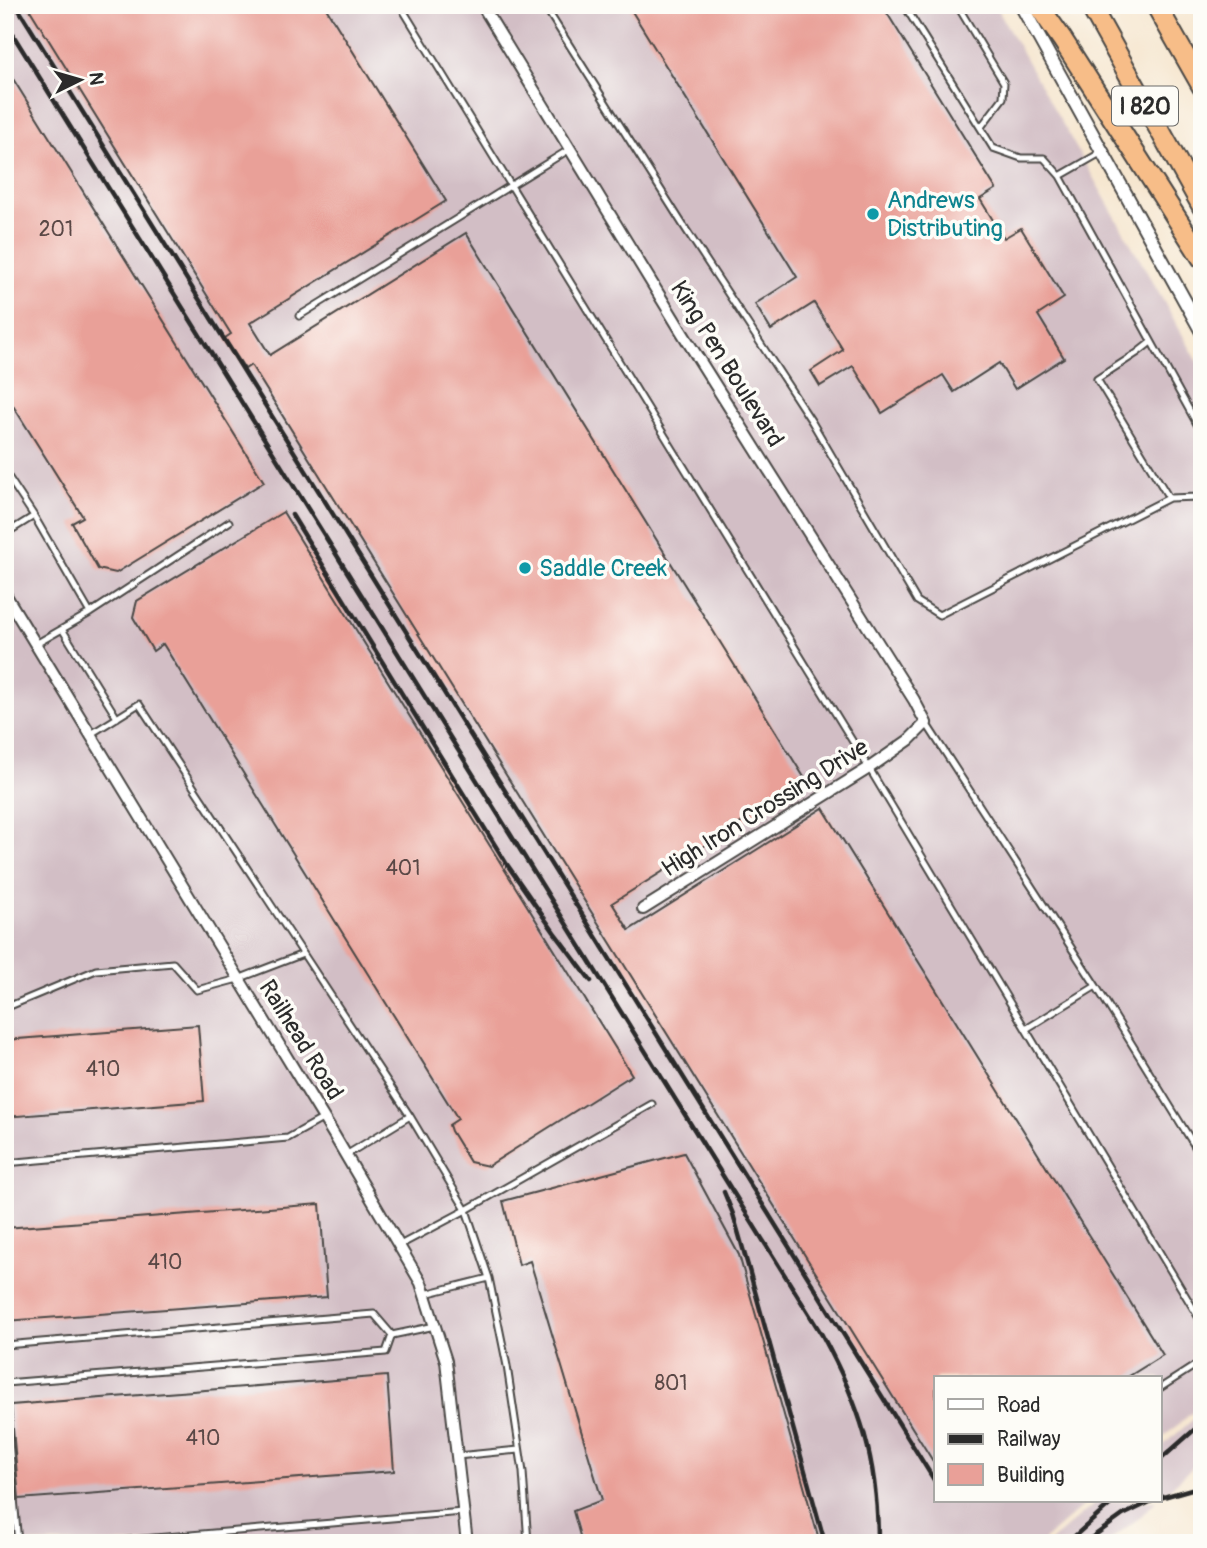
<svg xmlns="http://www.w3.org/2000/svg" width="1207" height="1548" font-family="Pangolin,sans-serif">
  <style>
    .industrial { fill: #d2bec5 }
    .building { fill: #e9a098 }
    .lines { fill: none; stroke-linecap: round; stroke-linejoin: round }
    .service-casing { stroke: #494744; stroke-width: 9 }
    .minor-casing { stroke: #494744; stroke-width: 14 }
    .tertiary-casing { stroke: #494744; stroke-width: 16 }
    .motorway-casing { stroke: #494744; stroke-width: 23 }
    .service { stroke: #fff; stroke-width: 5 }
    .minor { stroke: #fff; stroke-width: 10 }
    .tertiary { stroke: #fff; stroke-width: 12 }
    .motorway { stroke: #f7bd88; stroke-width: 19 }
    .rail { stroke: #2b2b2b; stroke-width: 4.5 }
    .culture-dot { fill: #0f9aa8; stroke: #fdfcf7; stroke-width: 2.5 }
    .labels { text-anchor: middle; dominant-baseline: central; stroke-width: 7; stroke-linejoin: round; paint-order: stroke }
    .number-label { font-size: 21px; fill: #5a4846 }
    .shield { fill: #fdfcf7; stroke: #6a6a68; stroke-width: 2 }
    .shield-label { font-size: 23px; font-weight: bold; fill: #2b2b2b }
    .culture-label { font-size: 24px; fill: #0d838f; stroke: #fdfcf7; text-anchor: start }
    .street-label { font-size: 24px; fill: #2b2b2b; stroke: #fdfcf7 }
  </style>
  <rect width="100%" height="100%" fill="#fdfcf7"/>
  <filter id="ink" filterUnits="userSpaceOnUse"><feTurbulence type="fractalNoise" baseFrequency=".0143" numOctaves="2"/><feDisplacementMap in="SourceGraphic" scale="14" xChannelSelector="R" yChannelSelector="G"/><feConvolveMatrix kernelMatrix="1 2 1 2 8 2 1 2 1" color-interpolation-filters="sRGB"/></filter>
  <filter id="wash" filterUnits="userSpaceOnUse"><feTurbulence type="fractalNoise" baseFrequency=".00686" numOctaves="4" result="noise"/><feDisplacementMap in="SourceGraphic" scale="28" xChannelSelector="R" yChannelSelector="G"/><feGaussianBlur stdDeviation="1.57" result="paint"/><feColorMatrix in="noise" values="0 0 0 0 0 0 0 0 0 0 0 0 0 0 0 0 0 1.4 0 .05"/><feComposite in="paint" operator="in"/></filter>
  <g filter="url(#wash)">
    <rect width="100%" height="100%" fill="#f6e6cf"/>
    <path class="industrial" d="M5,5H995L1202,369V1404L1160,1440V1378H936V1501H1089L1041,1543H5Z
      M1202,1412V1459L1160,1497V1448Z
      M1098,1501H1156L1139,1518L1106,1543H1049Z"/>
    <g id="blocks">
      <path class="building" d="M27,5H324L446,201L250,323L270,355L466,233L807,782L612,903L629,930L823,808L1163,1355L1126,1378H936V1466L251,365L245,369L225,338L231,334Z
        M628,5H882L996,189L980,199L1004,238L1021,228L1064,298L1038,315L1064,358L1015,389L999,363L954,392L943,375L882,413L853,366L820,386L811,371L843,350L814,303L771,330L755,304L797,277Z
        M5,66L264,482L116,573L98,569L72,523L83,517L5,393Z
        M283,512L632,1075L488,1166L470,1162L451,1131L449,1125L458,1119L163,644L153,651L133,617L137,601Z
        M198,1025L204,1101L5,1117V1040Z
        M684,1153L739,1255L820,1543H582L573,1511L602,1500L530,1261L519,1265L503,1201Z
        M320,1204L327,1297L6,1321L5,1228Z
        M387,1376L394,1471L19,1499L11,1405Z"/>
    </g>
  </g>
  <g filter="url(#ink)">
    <use href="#blocks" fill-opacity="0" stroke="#494744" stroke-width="2"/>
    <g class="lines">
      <g class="service-casing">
        <path id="service" d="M400,5L869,768L1202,1323
          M544,5L685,228L812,422L917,601L939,615L1169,498L1097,379L1137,353L1151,342
          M904,5L993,148L1021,158H1044L1060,176
          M957,5L1004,83L1003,98L981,127
          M1102,152L1060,176L1202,433
          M299,316L570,149
          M5,472L34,516L90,613
          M1169,498L1198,497L1202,495
          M5,534L34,516
          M62,629L117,718
          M36,644L90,613L229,522
          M926,723L1096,986L1026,1029
          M91,734L139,704L410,1116L466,1210L400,1245
          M1096,986L1202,1158
          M5,1008L96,970L173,963L197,990L238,979L303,954
          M346,1155L410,1116
          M5,1163L288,1138L324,1118
          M425,1294L489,1278
          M5,1345L374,1314L392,1335L435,1326
          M5,1383L386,1352L392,1335
          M1160,1388L1202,1361
          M5,1396L18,1543
          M457,1456L519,1450
          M95,1543L463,1512
          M528,1543L523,1472L507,1366L489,1278L466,1210L652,1104"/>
      </g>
      <g class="minor-casing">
        <path id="minor" d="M482,5L683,334L914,700L926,723L909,740L869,768L643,909
          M5,594L334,1135L421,1283L446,1361L467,1543"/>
      </g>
      <g class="tertiary-casing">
        <path id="tertiary" d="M1021,5L1202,332"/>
      </g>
      <g class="motorway-casing">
        <path id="motorway" d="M1038,5L1062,39L1202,258
          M1090,5L1202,206
          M1156,5L1202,86"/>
      </g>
      <use href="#service" class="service"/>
      <use href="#minor" class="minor"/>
      <use href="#tertiary" class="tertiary"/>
      <use href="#motorway" class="motorway"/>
      <path class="rail" d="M16,5L936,1483
        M5,22L822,1335C861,1407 878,1460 878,1543
        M292,515L506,863L554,932L591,981
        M724,1192L733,1214L748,1266L825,1543
        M1160,1460L1202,1423
        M1160,1498L1202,1486
        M1067,1543L1114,1501
        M1084,1543L1123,1515L1152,1501"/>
    </g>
  </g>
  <g class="culture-dot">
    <circle cx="873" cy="214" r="7"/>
    <circle cx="525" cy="568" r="7"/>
  </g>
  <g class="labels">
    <g class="number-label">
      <text x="56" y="229">201</text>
      <text x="403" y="868">401</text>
      <text x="103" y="1069">410</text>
      <text x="165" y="1262">410</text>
      <text x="671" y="1383">801</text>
      <text x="203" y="1438">410</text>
    </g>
    <rect class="shield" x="1112" y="86.5" width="66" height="39" rx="5"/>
    <g class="shield-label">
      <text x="1145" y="106">I 820</text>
    </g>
    <g class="culture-label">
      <text x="887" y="200">Andrews<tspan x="887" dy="28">Distributing</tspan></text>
      <text x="539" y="568">Saddle Creek</text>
    </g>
    <g class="street-label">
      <text transform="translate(727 364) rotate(58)">King Pen Boulevard</text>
      <text transform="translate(765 808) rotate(-32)">High Iron Crossing Drive</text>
      <text transform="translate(301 1040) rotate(58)">Railhead Road</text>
    </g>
  </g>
  <rect width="1207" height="1548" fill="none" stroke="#fdfcf7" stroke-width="28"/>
  <rect x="934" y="1376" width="228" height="126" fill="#fdfcf7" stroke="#a9a8a5" stroke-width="2"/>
  <rect x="948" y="1399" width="35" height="10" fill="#ffffff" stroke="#a9a8a5" stroke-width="2"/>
  <text x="997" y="1412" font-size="21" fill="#2b2b2b">Road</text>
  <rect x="948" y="1434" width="35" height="10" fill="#2b2b2b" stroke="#a9a8a5" stroke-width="2"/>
  <text x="997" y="1446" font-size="21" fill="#2b2b2b">Railway</text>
  <rect x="948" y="1464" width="35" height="21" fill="#e9a098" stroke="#a9a8a5" stroke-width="2"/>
  <text x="997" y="1482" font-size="21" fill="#2b2b2b">Building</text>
  <g transform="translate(80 80) rotate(85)" stroke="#fdfcf7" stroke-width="5" paint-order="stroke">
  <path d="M0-5L12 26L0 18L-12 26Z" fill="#2b2b2b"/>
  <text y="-10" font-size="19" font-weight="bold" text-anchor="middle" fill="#2b2b2b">N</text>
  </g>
</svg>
